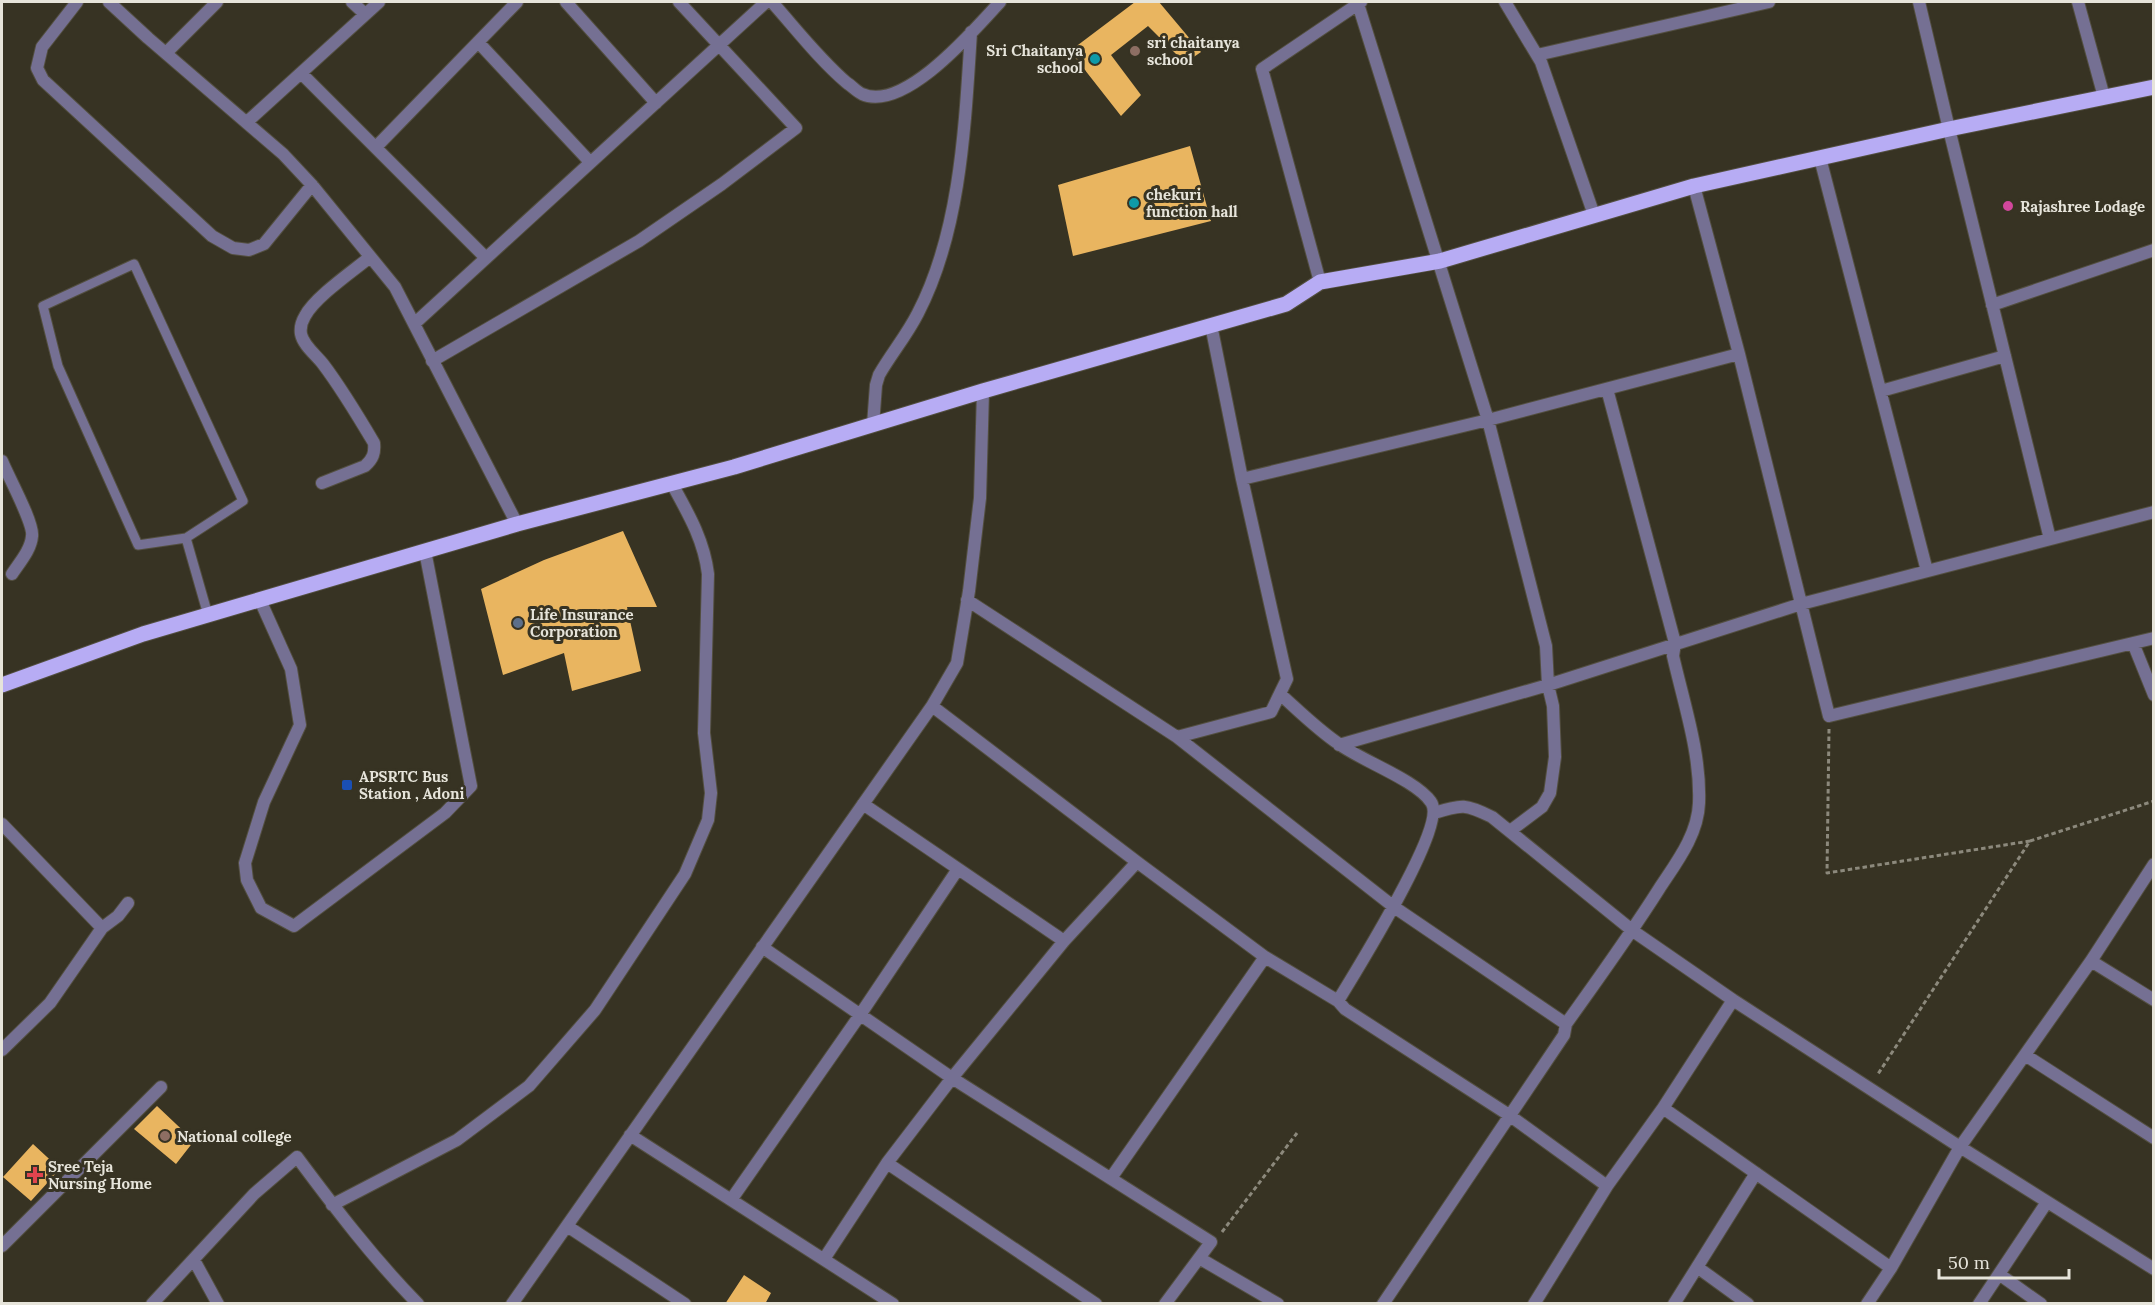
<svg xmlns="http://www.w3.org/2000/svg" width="2155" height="1305" font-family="Lora,serif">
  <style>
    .building { fill: #e9b560 }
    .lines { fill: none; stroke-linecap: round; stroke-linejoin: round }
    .lane-casing { stroke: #534f40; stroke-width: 11 }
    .street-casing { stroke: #534f40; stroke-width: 14 }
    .primary-casing { stroke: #534f40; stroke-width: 17 }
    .path { stroke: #8c897c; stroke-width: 3; stroke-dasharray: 4.5 3; stroke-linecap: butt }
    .lane { stroke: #757093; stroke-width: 9 }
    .street { stroke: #757093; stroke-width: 12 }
    .primary { stroke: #b7acf4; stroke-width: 15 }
    .education-dot { fill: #8d6e63; stroke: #373323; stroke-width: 2 }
    .culture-dot { fill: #0f9aa8; stroke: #373323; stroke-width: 2 }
    .hotel-dot { fill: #d1479c; stroke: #373323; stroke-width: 2 }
    .service-dot { fill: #5c6f8a; stroke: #373323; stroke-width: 2 }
    .transit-dot { fill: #1a4fb4; stroke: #373323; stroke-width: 2 }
    .health-dot { fill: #e0444e; stroke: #373323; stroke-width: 2 }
    .labels { text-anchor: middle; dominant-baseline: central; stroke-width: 6; stroke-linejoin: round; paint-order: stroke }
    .poi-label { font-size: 15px; font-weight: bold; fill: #e6e4da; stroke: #373323; text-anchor: start }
  </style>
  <rect width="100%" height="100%" fill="#373323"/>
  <path class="building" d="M1135,2H1159L1201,52L1185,63L1148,26L1111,55L1141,95L1121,116L1070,51Z
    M1190,146L1211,221L1073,256L1058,185Z
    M623,531L657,607H627L641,671L572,691L564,653L503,675L481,589L544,560Z
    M157,1106L194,1141L176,1164L134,1129Z
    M33,1144L60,1169L31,1201L3,1177Z
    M744,1275L771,1293L765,1304H725Z"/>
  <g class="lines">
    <g class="lane-casing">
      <path id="lane" d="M186,538L243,501L134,264L43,306L58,366L138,545L186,538L208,615"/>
    </g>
    <g class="street-casing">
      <path id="street" d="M77,2L42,47L37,68L43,80L212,236L233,248L249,250L264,244L312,185
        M109,2L148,38L283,154L312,185L395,287L517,524
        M352,2L365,14
        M566,2L656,103
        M772,2C796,29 819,59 847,83C852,86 856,91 862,94C904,113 974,30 1000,2
        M1505,2L1541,62L1594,215
        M1919,2L1949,129L2050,539
        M2078,2L2104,97
        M1358,4L1488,420L1546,646L1548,685L1553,706L1555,757L1550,793L1542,807L1510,831
        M478,42L590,162
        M166,53L217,2
        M1537,55L1769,2
        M301,73L485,257
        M247,122L379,2
        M376,147L517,2
        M1820,158L1927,571
        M1694,186L1739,354L1829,716L2154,638
        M1320,282L1262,69L1361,2
        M1992,305L2154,250
        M414,324L766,2
        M432,361L639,241L722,184L796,128L679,2
        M1881,391L2005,356
        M873,425L876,385L879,375C891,354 907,335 918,313C961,230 965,124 971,32
        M2,461C8,476 34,523 32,536C31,550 19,563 12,574
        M1242,479L1488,420L1739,354
        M322,483L365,466C373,459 375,453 374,443C358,416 342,389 323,364C316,355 303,345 301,334C300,328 302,321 305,316C315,297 353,271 370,257
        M260,600L291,669L300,725L264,802L245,863L247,880L261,908L294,926L445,813L471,786L425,551
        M967,600L1177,737L1271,712L1287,679L1242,479L1211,325
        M2133,643L2154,695
        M1280,694C1299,711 1318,730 1339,744C1362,761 1416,780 1431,802C1448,825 1354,974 1338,1001
        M1177,737L1394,907L1566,1024
        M1339,745L1548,685L1801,604L2154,512
        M863,804L1064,941
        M1434,813C1462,804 1466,804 1492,817L1633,931L1733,1000L1960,1147L2154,1269
        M2,824L102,928L50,1003L2,1050
        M102,928L118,916L128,903
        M762,947L952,1078L1211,1242L1165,1304
        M1265,957L1338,1001L1345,1009L1509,1115L1607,1186
        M2091,961L2154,1000
        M2025,1055L2154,1138
        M1663,1108L1891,1268
        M630,1135L893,1304
        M887,1163L1096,1304
        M1111,1178L1265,957L1137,862
        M731,1200L860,1015L958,869
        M332,1205L457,1140L529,1086L595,1010L685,874L708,820L711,793L704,733L708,574C704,540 688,513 672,484
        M567,1226L685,1304
        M2,1246L161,1087
        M1199,1258L1278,1304
        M824,1259L887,1163L952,1078L1064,941L1137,862L932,706
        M194,1260L218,1304
        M1697,1267L1748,1304
        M1999,1274L2041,1304
        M152,1304L254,1194L297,1157C335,1208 373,1258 418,1304
        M512,1304L932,706L957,663L969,591L980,498L983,391
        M1383,1304L1564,1035L1566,1024C1598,979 1630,935 1659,889C1676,863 1698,835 1699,803C1701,754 1684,704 1673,656L1675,643L1607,389
        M1534,1304L1607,1186L1663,1108L1733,1000
        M1674,1304L1756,1173
        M1867,1304L1891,1268L1960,1147L2091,961L2154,864
        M1979,1304L2047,1202"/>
    </g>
    <g class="primary-casing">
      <path id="primary" d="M2,685L143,634L517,524L734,467L983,391L1286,304L1320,282L1440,261L1694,186L1949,129L2154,87"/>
    </g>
    <path class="path" d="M1829,729L1827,873L2030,841L1878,1074
      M2030,841L2154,801
      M1222,1232L1297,1133"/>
    <use href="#lane" class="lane"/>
    <use href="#street" class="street"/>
    <use href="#primary" class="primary"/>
  </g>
  <g class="education-dot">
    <circle cx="1135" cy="51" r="6"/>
    <circle cx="165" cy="1136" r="6"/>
  </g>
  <g class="culture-dot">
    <circle cx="1095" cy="59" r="6"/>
    <circle cx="1134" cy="203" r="6"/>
  </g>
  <circle class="hotel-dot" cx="2008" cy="206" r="6"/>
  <circle class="service-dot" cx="518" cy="623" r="6"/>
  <rect class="transit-dot" x="341" y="779" width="12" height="12" rx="3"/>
  <path class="health-dot" d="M32 1166h6v6h6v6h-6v6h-6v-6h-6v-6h6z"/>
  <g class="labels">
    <g class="poi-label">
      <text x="1147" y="42">sri chaitanya<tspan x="1147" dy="17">school</tspan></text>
      <text x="1083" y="50" text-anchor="end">Sri Chaitanya<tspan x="1083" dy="17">school</tspan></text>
      <text x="1146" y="194">chekuri<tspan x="1146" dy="17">function hall</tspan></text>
      <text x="2020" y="206">Rajashree Lodage</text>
      <text x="530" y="614">Life Insurance<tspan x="530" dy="17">Corporation</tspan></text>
      <text x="359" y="776">APSRTC Bus<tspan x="359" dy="17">Station , Adoni</tspan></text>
      <text x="177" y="1136">National college</text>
      <text x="48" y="1166">Sree Teja<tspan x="48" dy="17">Nursing Home</tspan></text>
    </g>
  </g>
  <rect width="2155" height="1305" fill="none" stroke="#e6e4da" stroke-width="6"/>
  <path d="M1939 1269v9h130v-9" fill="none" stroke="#e6e4da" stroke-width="3"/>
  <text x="1948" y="1269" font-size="18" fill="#e6e4da" stroke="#373323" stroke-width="4.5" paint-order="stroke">50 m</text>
</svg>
